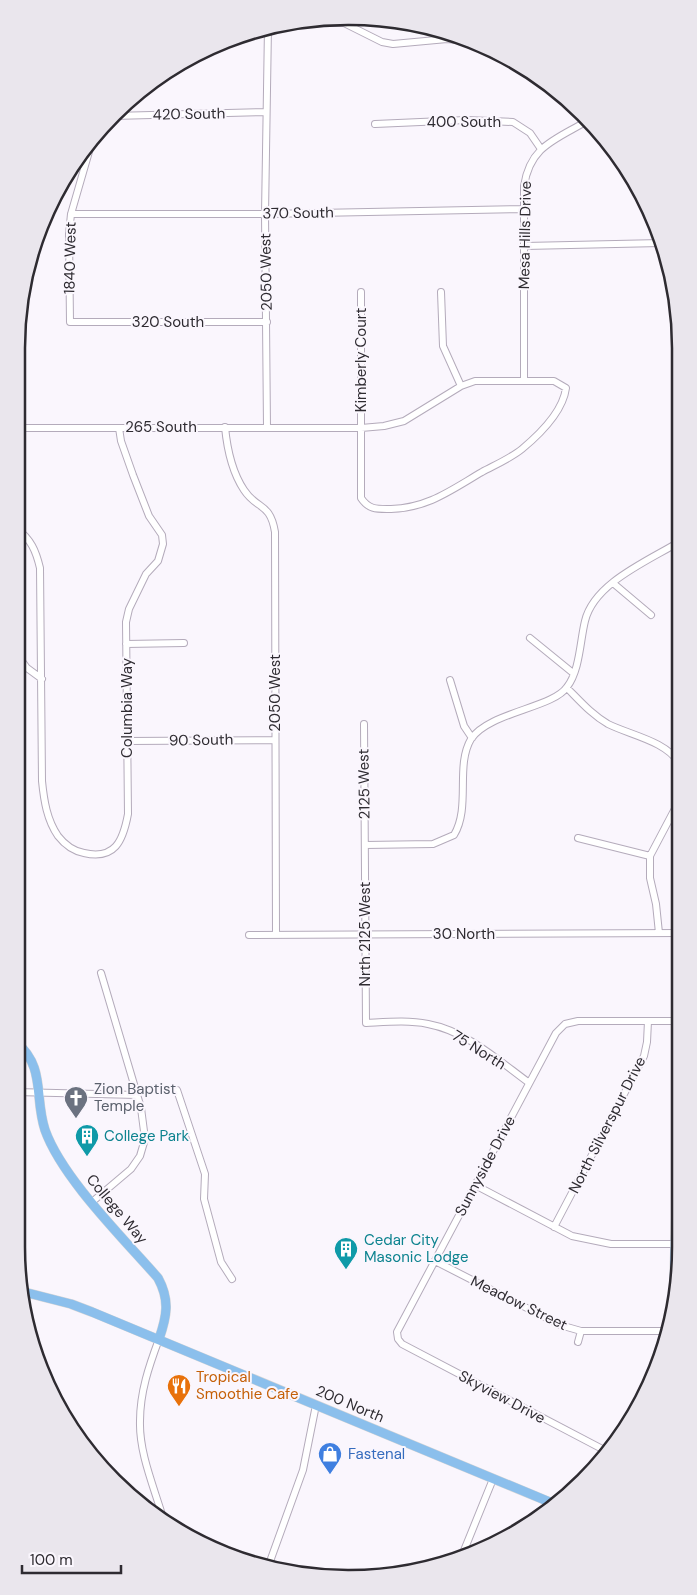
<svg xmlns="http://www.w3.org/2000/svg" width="697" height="1595" font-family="'DM Sans',sans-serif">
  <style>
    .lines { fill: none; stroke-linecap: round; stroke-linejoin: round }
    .minor-casing { stroke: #b4abbb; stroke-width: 8 }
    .major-casing { stroke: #d5d5d6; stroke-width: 10 }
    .minor { stroke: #fff; stroke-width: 6 }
    .major { stroke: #8bbfec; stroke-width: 9 }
    .labels { text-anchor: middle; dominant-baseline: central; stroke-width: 4; stroke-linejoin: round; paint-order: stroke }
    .street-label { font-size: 15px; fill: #2e2b31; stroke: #faf6fd }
    .worship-label { font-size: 15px; fill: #5b616d; stroke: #faf6fd; text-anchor: start }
    .culture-label { font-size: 15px; fill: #0d838f; stroke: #faf6fd; text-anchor: start }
    .food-label { font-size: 15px; fill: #c56008; stroke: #faf6fd; text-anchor: start }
    .shop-label { font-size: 15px; fill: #366cbe; stroke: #faf6fd; text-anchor: start }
    .rim { fill: none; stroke: #2e2b31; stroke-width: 2.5 }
  </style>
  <rect width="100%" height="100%" fill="#faf6fd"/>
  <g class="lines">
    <g class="minor-casing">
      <path id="minor" d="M293,23H344L382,42L393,44L447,39L468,41
        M113,116L266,112
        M375,124L466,120L513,122L530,133L541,149
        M93,138L71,214L69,234L70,322H267
        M71,214H265L524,209
        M525,246L661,243
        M441,292L443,346L461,386
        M524,381V186C530,146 555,140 587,121
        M225,427C227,448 232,472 244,490C257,510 270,502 275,532L276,935
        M267,427L265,214L268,27
        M16,428H361L384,426L404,421L461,386L475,381H554L566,388C563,411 540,434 522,449C511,458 495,465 482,472C451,490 428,508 391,509C377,509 369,510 361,498V292
        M16,528C31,539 36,551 40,568L42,781C44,801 47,820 58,836C65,845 73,851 84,853C115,860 123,841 128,814L126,622L129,609L146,574L158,561L163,544L162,535L149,516L133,475L121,441L119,428
        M613,583L651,615
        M530,638L573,673
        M126,644L184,643
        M16,653L27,668L42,679
        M450,680L464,726L472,738
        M567,688C580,701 592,715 608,724C630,735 666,741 679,763
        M364,724L366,1023C387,1022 408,1020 428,1024C466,1031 498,1060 528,1082
        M127,741L275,740
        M578,838L650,856
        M365,845L433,844L454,835C471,807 455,766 471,739C489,712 553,708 567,687C580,670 580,641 585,621C594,583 648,561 679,542
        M659,933L656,904L650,878V856L679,801
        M249,935L680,933
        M177,1090L205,1174L204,1199L221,1262L232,1279
        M16,1092L137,1095
        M475,1185L572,1236L611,1244H674
        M92,1202L131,1169L140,1156L145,1139L141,1108L101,973
        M554,1227L644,1056L647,1042L648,1021
        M435,1261L560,1325L581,1331H667
        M159,1339C149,1366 140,1392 140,1421C139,1453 154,1487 163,1518
        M578,1342L581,1331
        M608,1452L402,1344L398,1339L397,1332L556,1033L565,1024L578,1021H680
        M463,1553L493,1479
        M268,1567L303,1470L316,1405"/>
    </g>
    <g class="major-casing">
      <path id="major" d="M16,1042C46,1067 34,1097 45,1130C62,1178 124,1239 158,1278C170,1300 167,1316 159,1339
        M674,1287L676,1217L681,1199
        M24,1292L71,1304L92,1312L552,1503"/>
    </g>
    <use href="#minor" class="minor"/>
    <use href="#major" class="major"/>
  </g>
  <defs>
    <g id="church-pin" transform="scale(1.25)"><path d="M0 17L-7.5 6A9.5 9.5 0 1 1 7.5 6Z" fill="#6b7280" stroke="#faf6fd"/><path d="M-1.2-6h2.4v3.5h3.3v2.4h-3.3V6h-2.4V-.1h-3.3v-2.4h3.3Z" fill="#fff"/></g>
    <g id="building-pin" transform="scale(1.25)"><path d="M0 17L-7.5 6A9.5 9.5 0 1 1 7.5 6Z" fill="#0f9aa8" stroke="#faf6fd"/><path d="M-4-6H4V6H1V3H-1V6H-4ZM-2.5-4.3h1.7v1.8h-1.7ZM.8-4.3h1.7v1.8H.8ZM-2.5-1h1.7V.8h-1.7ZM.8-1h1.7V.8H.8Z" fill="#fff"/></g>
    <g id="restaurant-pin" transform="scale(1.25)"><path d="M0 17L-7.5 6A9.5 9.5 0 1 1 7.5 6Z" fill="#e8710a" stroke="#faf6fd"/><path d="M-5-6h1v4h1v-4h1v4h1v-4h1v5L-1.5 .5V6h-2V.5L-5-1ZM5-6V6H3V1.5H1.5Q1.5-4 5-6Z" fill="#fff"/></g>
    <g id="shop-pin" transform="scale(1.25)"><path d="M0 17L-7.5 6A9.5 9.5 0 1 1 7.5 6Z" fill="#3f7fe0" stroke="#faf6fd"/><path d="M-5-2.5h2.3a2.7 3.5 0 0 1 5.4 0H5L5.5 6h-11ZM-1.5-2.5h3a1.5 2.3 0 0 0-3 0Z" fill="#fff"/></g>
  </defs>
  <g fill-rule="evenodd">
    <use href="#church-pin" x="76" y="1098"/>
    <use href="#building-pin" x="87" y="1136"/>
    <use href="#building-pin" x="346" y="1249"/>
    <use href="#restaurant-pin" x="179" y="1386"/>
    <use href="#shop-pin" x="330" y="1454"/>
  </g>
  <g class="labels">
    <g class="street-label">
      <text transform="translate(189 114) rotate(-1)">420 South</text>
      <text x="464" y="122">400 South</text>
      <text transform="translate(298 213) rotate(-1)">370 South</text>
      <text transform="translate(525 235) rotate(-89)">Mesa Hills Drive</text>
      <text transform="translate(70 258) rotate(-89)">1840 West</text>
      <text transform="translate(266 272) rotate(-91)">2050 West</text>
      <text x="168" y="322">320 South</text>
      <text transform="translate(361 360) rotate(-90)">Kimberly Court</text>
      <text x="161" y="427">265 South</text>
      <text transform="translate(275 693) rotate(-90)">2050 West</text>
      <text transform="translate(127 708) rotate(-90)">Columbia Way</text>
      <text transform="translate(201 740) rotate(-1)">90 South</text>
      <text transform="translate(364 784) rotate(-91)">2125 West</text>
      <text transform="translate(365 934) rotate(-90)">Nrth 2125 West</text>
      <text x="464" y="934">30 North</text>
      <text transform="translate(479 1050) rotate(32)">75 North</text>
      <text transform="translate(607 1125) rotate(-63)">North Silverspur Drive</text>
      <text transform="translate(485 1166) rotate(-62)">Sunnyside Drive</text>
      <text transform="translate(117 1209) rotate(50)">College Way</text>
      <text transform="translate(519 1303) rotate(26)">Meadow Street</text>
      <text transform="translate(502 1397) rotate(28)">Skyview Drive</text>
      <text transform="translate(350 1404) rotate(23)">200 North</text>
    </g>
    <g class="worship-label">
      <text x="94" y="1089">Zion Baptist<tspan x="94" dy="17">Temple</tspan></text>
    </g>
    <g class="culture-label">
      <text x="104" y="1136">College Park</text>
      <text x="364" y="1240">Cedar City<tspan x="364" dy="17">Masonic Lodge</tspan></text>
    </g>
    <g class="food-label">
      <text x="196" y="1377">Tropical<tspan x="196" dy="17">Smoothie Cafe</tspan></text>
    </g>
    <g class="shop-label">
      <text x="348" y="1454">Fastenal</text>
    </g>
  </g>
  <path d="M0 0H697V1595H0ZM348 25H349A323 323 0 0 1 672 348V1247A323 323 0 0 1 349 1570H348A323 323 0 0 1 25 1247V348A323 323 0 0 1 348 25Z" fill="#eae6ed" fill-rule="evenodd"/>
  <path class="rim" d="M348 25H349A323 323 0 0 1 672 348V1247A323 323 0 0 1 349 1570H348A323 323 0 0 1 25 1247V348A323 323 0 0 1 348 25Z"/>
  <path d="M22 1565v8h99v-8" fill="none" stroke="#2e2b31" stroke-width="2.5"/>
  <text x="30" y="1565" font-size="15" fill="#2e2b31" stroke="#faf6fd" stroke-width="4" paint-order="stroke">100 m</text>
</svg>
